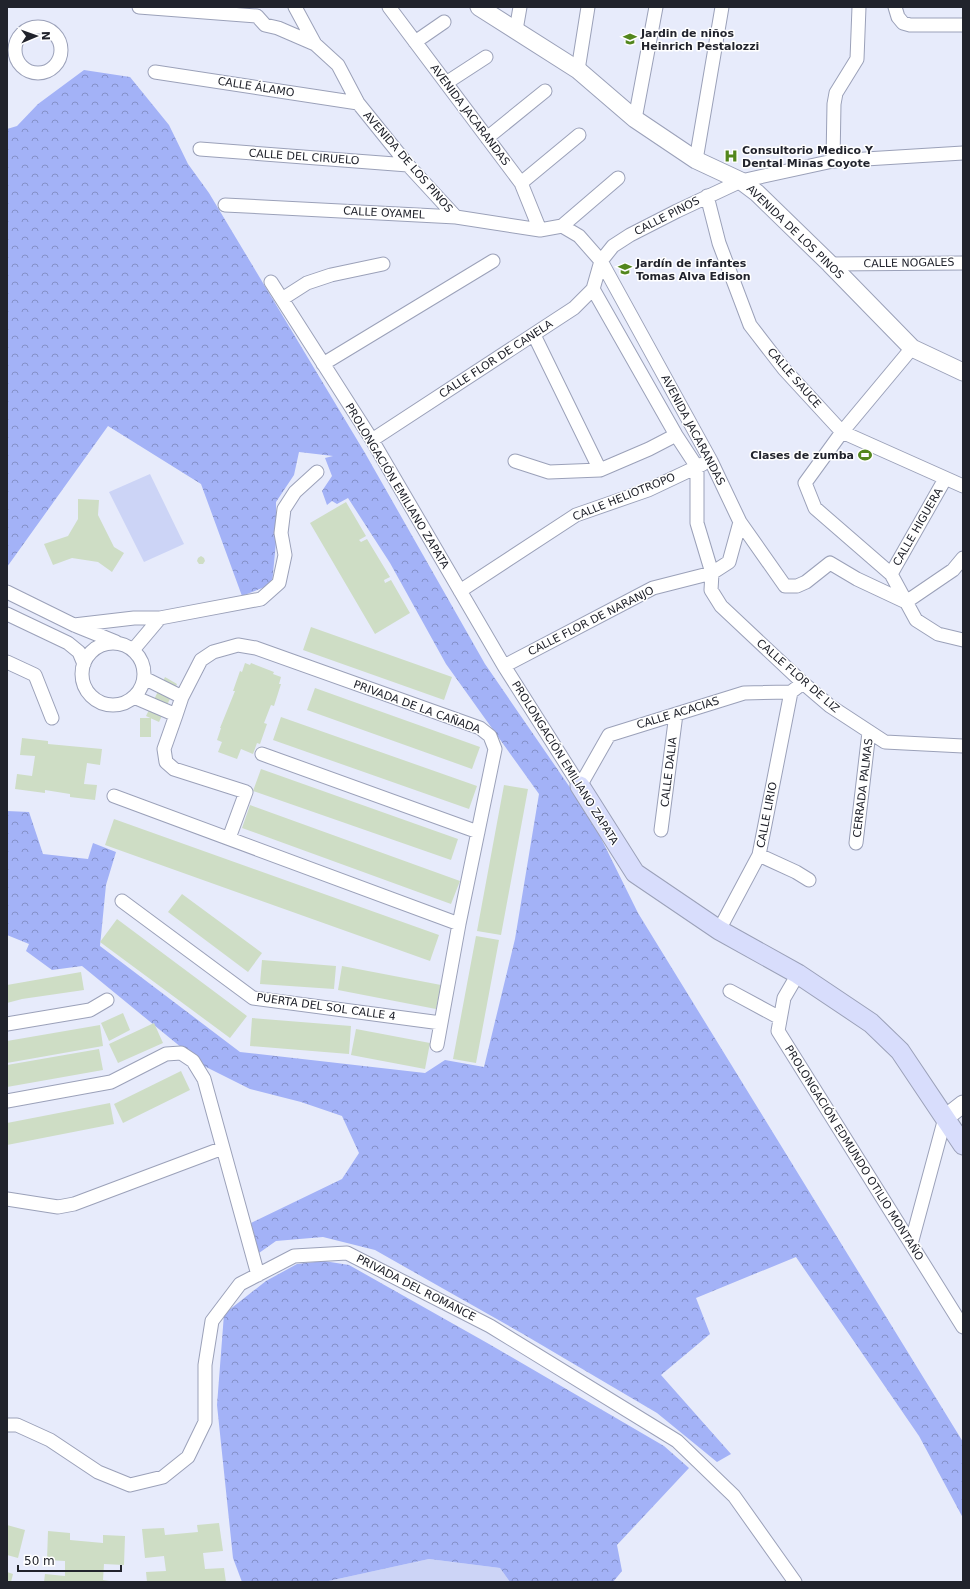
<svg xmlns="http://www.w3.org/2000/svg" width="970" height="1589" font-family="'DejaVu Sans',sans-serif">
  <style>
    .grass { fill: #ccd4f6 }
    .forest { fill: url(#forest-crowns) }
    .building { fill: #ceddc5 }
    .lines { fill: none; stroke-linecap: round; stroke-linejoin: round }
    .minor-casing { stroke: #9ba1b9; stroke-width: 15 }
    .tertiary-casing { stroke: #9ba1b9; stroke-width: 19 }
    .secondary-casing { stroke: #9ba1b9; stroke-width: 21 }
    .minor { stroke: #fff; stroke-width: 13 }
    .tertiary { stroke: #fff; stroke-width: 17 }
    .secondary { stroke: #d8ddfc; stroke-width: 19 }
    .labels { text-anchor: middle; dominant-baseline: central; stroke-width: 3; stroke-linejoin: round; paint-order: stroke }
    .poi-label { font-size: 11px; font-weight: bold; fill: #21232c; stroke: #fff; text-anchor: start }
    .street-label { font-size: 11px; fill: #21232c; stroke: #fff }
  </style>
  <defs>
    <pattern id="forest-crowns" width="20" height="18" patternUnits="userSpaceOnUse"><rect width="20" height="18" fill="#a3b2f7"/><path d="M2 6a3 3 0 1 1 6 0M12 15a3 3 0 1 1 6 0" fill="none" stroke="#8490c8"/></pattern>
  </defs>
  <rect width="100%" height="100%" fill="#e7ebfb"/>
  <path class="grass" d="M150,474L184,544L144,562L109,492Z
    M429,1559L500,1568L510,1582H324Z"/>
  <path class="forest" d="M84,70L130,77L169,125L188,164L209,193L365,453L485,664L591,818L638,913L963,1442V1518L919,1436L796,1257L696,1298L710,1334L661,1375L731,1454L717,1462L657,1413L523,1334L375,1250L323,1237L276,1241L259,1253L251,1223L342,1179L359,1153L342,1116L301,1102L250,1089L204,1066L82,966L52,970L26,951L29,944L7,935V811L29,812L43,854L88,859L93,843L116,852L106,885L100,946L240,1052L425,1073L445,1060L484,1067L515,939L539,794L446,664L390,563L348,498L337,504L332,501L327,505L322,491L332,476L325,458L333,456L299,452L294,475L276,502V542L272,584L242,596L201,484L108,426L7,567V129L17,126L38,104Z
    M324,1261L349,1265L489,1344L664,1446L689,1468L617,1545L622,1571L613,1582H510L500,1568L429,1559L324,1582H242L233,1558L217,1405L224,1314L266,1281L297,1264Z"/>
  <path class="building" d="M78,499L99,500L98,515L114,547L124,553L112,572L98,562L72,558L53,565L44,544L68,536L78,519Z
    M346,502L366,536L359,540L361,542L367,539L390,577L384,580L385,583L391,580L410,613L375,634L310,523Z
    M201,556L204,558L205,561L203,564H199L197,561L198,558Z
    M311,627L452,677L444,700L303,650Z
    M245,663L250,665L251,663L274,672L273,674L281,677L279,684H281L274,706L271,705L264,723L267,724L260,744L257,743L253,754L241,749L237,759L218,752L222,742L217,740L221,728H220L235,691H233L240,671L242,672Z
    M165,677L177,684L159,722L146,716Z
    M315,688L480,747L472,769L307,710Z
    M281,717L477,786L469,809L273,740Z
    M140,718H151V737H140Z
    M22,738L48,741V744L102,749L100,765L87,763L84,784L97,785L95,800L70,797V794L45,790V793L15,789L17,774L32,776L35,756L20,755Z
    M261,769L458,839L451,860L253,791Z
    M504,785L528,789L501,935L477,931Z
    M250,805L460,881L451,904L242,828Z
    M114,819L439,935L430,961L105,845Z
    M182,894L262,953L248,972L168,912Z
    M117,919L247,1016L230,1038L100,942Z
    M476,936L499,940L476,1063L453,1059Z
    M262,960L336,966L334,989L260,984Z
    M342,966L441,985L436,1009L338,990Z
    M81,972L84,990L22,999L7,1003V985Z
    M123,1013L130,1030L109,1041L101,1023Z
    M252,1018L351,1026L349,1054L250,1046Z
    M154,1023L163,1043L118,1063L109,1044Z
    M100,1025L103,1046L7,1063V1041Z
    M356,1029L430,1043L425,1069L351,1055Z
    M99,1049L103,1070L7,1087V1065Z
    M181,1071L190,1090L123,1123L114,1104Z
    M110,1103L114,1124L7,1145V1123Z
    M219,1523L223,1551L203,1553L205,1569L224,1568L226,1582H147L146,1572L166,1571L164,1556L145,1558L142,1529L164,1528L165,1535L198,1532L197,1525Z
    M7,1525L25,1530L18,1558L7,1555Z
    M48,1531L70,1533V1540L103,1543V1535L125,1536L124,1565L104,1564L103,1580L116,1582H44L45,1574L65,1576V1561L47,1560Z
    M7,1572L13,1574L11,1582H7Z"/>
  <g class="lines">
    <g class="minor-casing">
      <path id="minor" d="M139,7L257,16L265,25L278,28L315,44
        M295,7L315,44L338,65L358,103L408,165L456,217
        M389,7L521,183L540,230
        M895,7L898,17L903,23L910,25H963
        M15 50a23 23 0 1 1 46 0a23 23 0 1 1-46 0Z
        M516,30L520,7
        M415,42L444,22
        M578,70L588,7
        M155,72L358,103
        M446,83L486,57
        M635,119L656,7
        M487,138L545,91
        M200,149L408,165
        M696,160L722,7
        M833,161L834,104L836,93L857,59L859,7
        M521,183L579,135
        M707,196L719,243L750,325L784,369L842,432L963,486
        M225,205L456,217L540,230L562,226L579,236L601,261L711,461L740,522L785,586H797L806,582L830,563L857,579L906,602
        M562,226L618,178
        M830,264L963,263
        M271,282L372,440L504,666L580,786L609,735L744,693L791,692L803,683
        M593,289L676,435L697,467V523L712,573L711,590L721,606L803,683L830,706L885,742L963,746
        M282,299L307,283L331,275L383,264
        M534,335L600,470
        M912,348L842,432L805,483L815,508L891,574L916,620L938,634L963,640
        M323,364L493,261
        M372,440L574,308L593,289L601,261L613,246L630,235L677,211L741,181L833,161L963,153
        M515,461L549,472L600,470L649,449L676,435
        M891,574L945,479
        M460,591L576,515L648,490L703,464
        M7,592L74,625L116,642
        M906,602L953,570L963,558
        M7,614L68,643L79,652L84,664
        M74,625L134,618H160L261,599L279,583L285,555L281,533L284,509L295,492L317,472
        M82 674a31 31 0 1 1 62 0a31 31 0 1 1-62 0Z
        M133,650L160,618
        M7,662L35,675L52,718
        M504,666L653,588L712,573L729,562L740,522
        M144,678L182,697
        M134,697L176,715
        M262,754L478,832
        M114,796L459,924
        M661,830L676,714
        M229,838L246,792L174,769L166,762L164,749L176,715L182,697L201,660L213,652L238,645L256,648L480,728L490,736L495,749L459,924L437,1045
        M856,843L869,732
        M759,855L796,872L809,880
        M122,901L253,998L441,1023
        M719,930L759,855L791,692
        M798,974L784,998L778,1031L963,1327
        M730,991L780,1018
        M7,1024L90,1010L107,1000
        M7,1101L111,1082L166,1054L181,1053L193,1061L204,1079L258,1275
        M7,1199L58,1207L74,1204L223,1148
        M911,1244L945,1118
        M7,1425H17L50,1440L98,1472L130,1485L163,1477L188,1457L205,1422V1365L212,1321L240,1284L294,1256L347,1253L490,1326L677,1441L734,1496L795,1582"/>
    </g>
    <g class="tertiary-casing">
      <path id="tertiary" d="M479,7L578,70L635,119L696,160L741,181L757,193L830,264L912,348L963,372
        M945,1118L963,1104"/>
    </g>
    <g class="secondary-casing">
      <path id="secondary" d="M580,786L635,873L719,930L798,974L871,1023L900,1051L963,1145"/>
    </g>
    <use href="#minor" class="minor"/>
    <use href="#tertiary" class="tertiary"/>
    <use href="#secondary" class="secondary"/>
  </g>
  <defs>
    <g id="school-bare" transform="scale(1.08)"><path d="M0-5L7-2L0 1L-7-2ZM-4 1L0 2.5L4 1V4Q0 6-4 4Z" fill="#52861d" stroke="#fff" stroke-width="2.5" paint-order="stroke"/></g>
    <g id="hospital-bare" transform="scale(1.08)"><path d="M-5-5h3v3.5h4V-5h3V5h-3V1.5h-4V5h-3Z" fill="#52861d" stroke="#fff" stroke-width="2.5" paint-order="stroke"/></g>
    <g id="stadium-bare" transform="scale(1.08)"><path d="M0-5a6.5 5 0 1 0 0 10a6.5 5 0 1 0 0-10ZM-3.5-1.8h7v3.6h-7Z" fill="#52861d" stroke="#fff" stroke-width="2.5" paint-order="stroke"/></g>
  </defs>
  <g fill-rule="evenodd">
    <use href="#school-bare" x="630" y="39"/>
    <use href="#hospital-bare" x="731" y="156"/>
    <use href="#school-bare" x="625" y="269"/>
    <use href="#stadium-bare" x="865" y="455"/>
  </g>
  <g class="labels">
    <g class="poi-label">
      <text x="641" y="33">Jardin de niños<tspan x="641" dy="13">Heinrich Pestalozzi</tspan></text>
      <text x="742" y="150">Consultorio Medico Y<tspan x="742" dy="13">Dental Minas Coyote</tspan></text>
      <text x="636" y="263">Jardín de infantes<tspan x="636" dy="13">Tomas Alva Edison</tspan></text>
      <text x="854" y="455" text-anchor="end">Clases de zumba</text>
    </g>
    <g class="street-label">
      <text transform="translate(256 87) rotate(9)">CALLE ÁLAMO</text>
      <text transform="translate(470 115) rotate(53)">AVENIDA JACARANDAS</text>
      <text transform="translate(304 157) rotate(4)">CALLE DEL CIRUELO</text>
      <text transform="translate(408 162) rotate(49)">AVENIDA DE LOS PINOS</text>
      <text transform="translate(384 213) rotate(3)">CALLE OYAMEL</text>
      <text transform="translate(667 216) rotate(-27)">CALLE PINOS</text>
      <text transform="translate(795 232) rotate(44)">AVENIDA DE LOS PINOS</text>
      <text transform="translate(909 263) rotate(-1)">CALLE NOGALES</text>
      <text transform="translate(496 359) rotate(-33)">CALLE FLOR DE CANELA</text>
      <text transform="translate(794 378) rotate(49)">CALLE SAUCE</text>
      <text transform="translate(693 430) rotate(62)">AVENIDA JACARANDAS</text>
      <text transform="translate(397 486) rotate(59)">PROLONGACIÓN EMILIANO ZAPATA</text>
      <text transform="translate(624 497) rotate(-22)">CALLE HELIOTROPO</text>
      <text transform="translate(918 527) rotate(-60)">CALLE HIGUERA</text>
      <text transform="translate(591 621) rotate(-27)">CALLE FLOR DE NARANJO</text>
      <text transform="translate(798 676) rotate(41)">CALLE FLOR DE LIZ</text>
      <text transform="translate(417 707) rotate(20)">PRIVADA DE LA CAÑADA</text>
      <text transform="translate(678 713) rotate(-17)">CALLE ACACIAS</text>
      <text transform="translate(565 763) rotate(58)">PROLONGACIÓN EMILIANO ZAPATA</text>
      <text transform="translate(669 772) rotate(-83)">CALLE DALIA</text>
      <text transform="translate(863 788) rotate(-83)">CERRADA PALMAS</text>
      <text transform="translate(767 815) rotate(-79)">CALLE LIRIO</text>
      <text transform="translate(326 1007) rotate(8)">PUERTA DEL SOL CALLE 4</text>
      <text transform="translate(854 1153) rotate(58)">PROLONGACIÓN EDMUNDO OTILIO MONTAÑO</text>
      <text transform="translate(416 1288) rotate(27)">PRIVADA DEL ROMANCE</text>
    </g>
  </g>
  <rect width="970" height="1589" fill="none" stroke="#21232c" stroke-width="16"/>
  <g transform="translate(36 36) rotate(88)" stroke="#ffffff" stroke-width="3" paint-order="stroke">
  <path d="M0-3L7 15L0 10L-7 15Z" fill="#21232c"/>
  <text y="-6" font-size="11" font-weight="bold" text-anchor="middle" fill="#21232c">N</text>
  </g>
  <path d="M18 1565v6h103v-6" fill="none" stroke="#21232c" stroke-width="2"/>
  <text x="24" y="1565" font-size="12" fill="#21232c" stroke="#ffffff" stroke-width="3" paint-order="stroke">50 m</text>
</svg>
